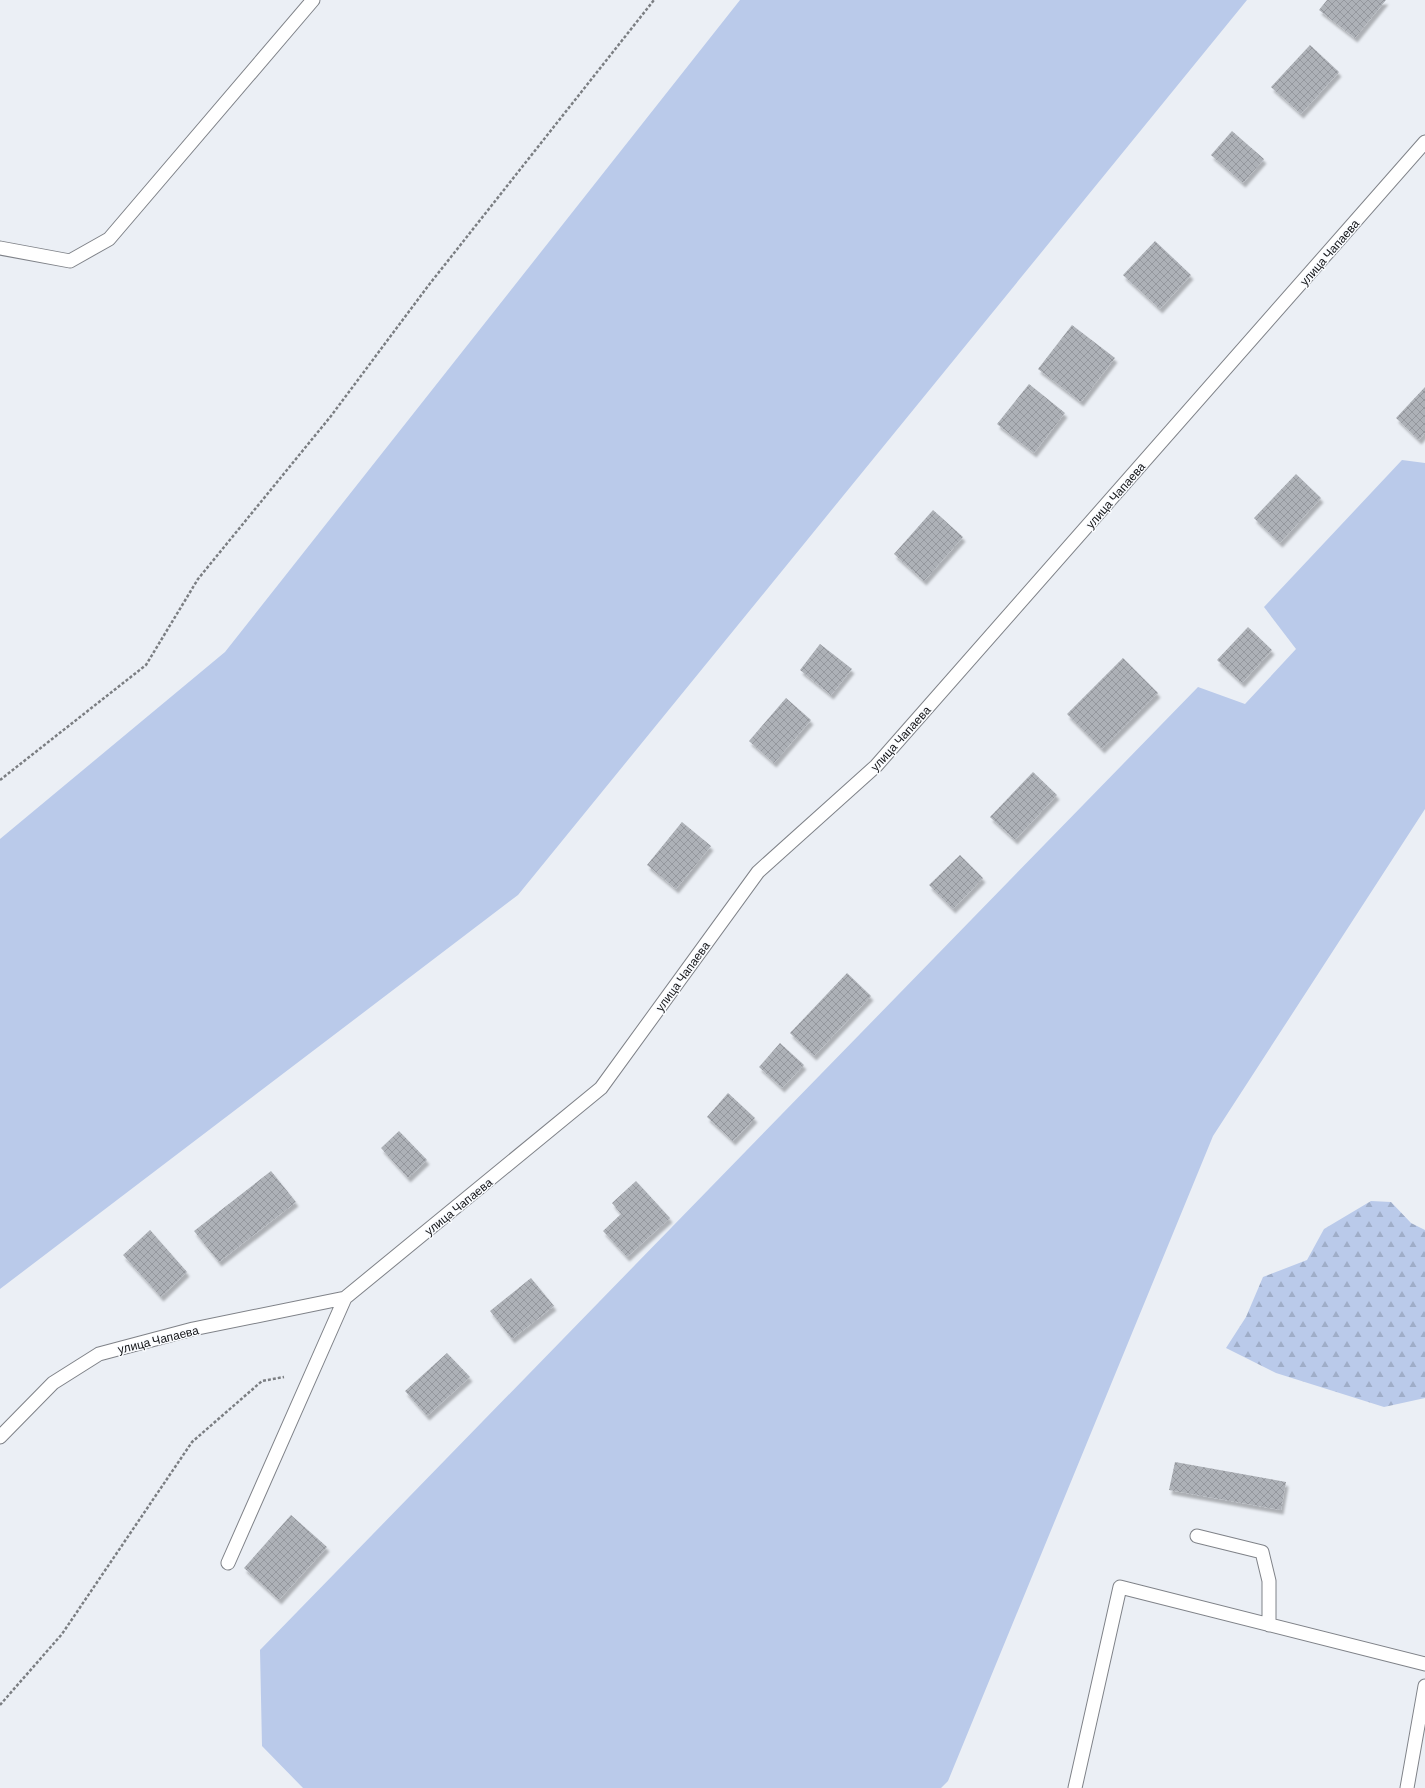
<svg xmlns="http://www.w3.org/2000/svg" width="1425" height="1788" font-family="Barlow,sans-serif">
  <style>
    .forest { fill: url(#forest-firs) }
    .garden { fill: #bacaea }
    .building { fill: url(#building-cross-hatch); filter: url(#shadow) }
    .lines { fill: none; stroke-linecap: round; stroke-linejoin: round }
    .service-casing { stroke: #7f8288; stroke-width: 15 }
    .path { stroke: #7b7e82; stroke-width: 2.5; stroke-dasharray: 3 2; stroke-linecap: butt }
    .service { stroke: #fff; stroke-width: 13 }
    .labels { text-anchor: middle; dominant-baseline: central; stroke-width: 3; stroke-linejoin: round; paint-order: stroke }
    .street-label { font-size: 12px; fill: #121316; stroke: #fafcff }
  </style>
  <defs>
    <pattern id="forest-firs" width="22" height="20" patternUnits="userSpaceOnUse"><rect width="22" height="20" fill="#bacaea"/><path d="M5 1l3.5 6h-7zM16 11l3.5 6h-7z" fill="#9fadc8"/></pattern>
    <pattern id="building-cross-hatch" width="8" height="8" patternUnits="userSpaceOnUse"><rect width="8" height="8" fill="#adb1b7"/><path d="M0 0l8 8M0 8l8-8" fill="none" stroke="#94979d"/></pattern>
    <filter id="shadow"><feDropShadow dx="2.5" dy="4.5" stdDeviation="1" flood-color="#0004"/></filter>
  </defs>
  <rect width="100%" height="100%" fill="#ebeff5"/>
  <path class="forest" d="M1371,1201L1391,1202L1411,1223L1425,1230V1398L1384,1407L1276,1373L1226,1348L1246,1317L1263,1277L1307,1260L1324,1229Z"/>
  <path class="garden" d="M740,0H1247L518,895L0,1289V839L225,652Z
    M1402,460L1425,463V809L1213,1136L948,1781L941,1788H303L262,1746L260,1650L1198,687L1245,704L1296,649L1264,607Z"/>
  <path class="building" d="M1327,0H1386L1355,38L1319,10Z
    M1310,45L1339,72L1301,114L1271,87Z
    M1232,131L1264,159L1243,183L1211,155Z
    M1155,241L1191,275L1160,309L1123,275Z
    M1072,325L1115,358L1081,402L1038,369Z
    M1029,384L1065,413L1034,453L997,424Z
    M1425,387V433L1419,440L1396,418Z
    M1296,474L1321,498L1280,543L1254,518Z
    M933,510L963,537L924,581L894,554Z
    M1248,627L1272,650L1242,683L1217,660Z
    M820,644L852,669L831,695L800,670Z
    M1123,658L1158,693L1102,749L1067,714Z
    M786,698L811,720L774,763L749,741Z
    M1033,772L1057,795L1015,840L990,817Z
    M682,822L711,846L676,889L647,865Z
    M960,855L983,878L953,909L929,885Z
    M847,973L871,996L814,1056L790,1033Z
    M780,1043L804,1065L782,1088L759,1067Z
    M728,1093L755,1118L733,1141L707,1117Z
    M399,1131L427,1160L408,1178L381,1148Z
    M271,1171L296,1202L219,1262L194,1231Z
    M636,1181L670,1218L627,1257L603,1231L621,1214L612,1203Z
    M150,1230L187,1272L161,1297L123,1255Z
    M531,1278L554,1306L512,1339L490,1311Z
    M447,1353L470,1377L427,1416L405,1391Z
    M1175,1462L1286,1482L1281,1510L1169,1490Z
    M291,1515L327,1547L279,1600L244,1568Z"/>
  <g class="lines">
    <g class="service-casing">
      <path id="service" d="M0,248L70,261L109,239L313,0
        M0,1437L53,1383L99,1354L193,1329L345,1298
        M1197,1536L1262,1552L1269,1581V1625
        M228,1563L345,1298L601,1088L758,872L876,766L1425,142
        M1075,1788L1120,1587L1425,1664
        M1407,1788L1425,1686"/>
    </g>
    <path class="path" d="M0,780L146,665L198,579L331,416L428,286L654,0
      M0,1705L62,1634L192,1442L262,1381L284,1377"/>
    <use href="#service" class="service"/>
  </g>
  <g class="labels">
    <g class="street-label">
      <text transform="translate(1329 252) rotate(-49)">улица Чапаева</text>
      <text transform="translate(1115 495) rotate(-49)">улица Чапаева</text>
      <text transform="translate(900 738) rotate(-48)">улица Чапаева</text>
      <text transform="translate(682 976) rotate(-54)">улица Чапаева</text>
      <text transform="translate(458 1206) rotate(-39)">улица Чапаева</text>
      <text transform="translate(158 1339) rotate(-14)">улица Чапаева</text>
    </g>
  </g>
</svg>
